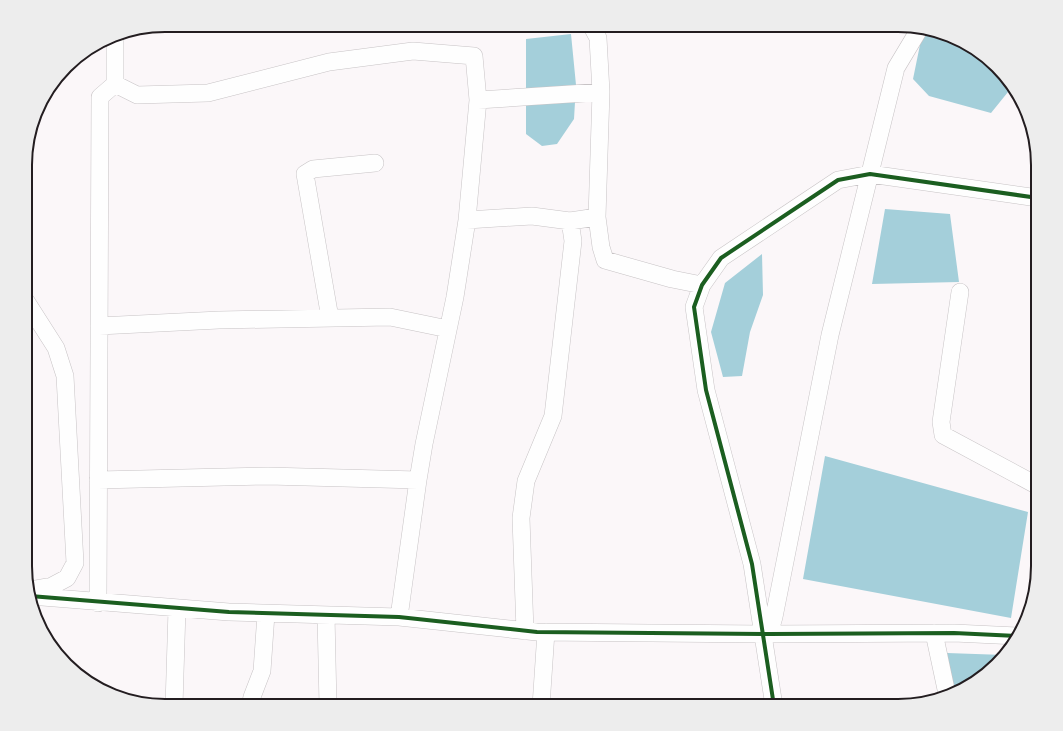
<svg xmlns="http://www.w3.org/2000/svg" width="1063" height="731" font-family="Ubuntu,sans-serif">
  <style>
    .water { fill: #a4cfda }
    .lines { fill: none; stroke-linecap: round; stroke-linejoin: round }
    .street-casing { stroke: #c7c3c5; stroke-width: 18 }
    .street { stroke: #fefefe; stroke-width: 17 }
    .cycleway-casing { stroke: #fff; stroke-width: 6 }
    .cycleway { stroke: #1b5e20; stroke-width: 4 }
    .rim { fill: none; stroke: #231d20; stroke-width: 2 }
  </style>
  <rect width="100%" height="100%" fill="#fbf7f9"/>
  <path class="water" d="M935,31L943,33L983,54L1009,83L1008,92L991,113L929,96L913,79L922,35Z
    M571,34L576,85L574,119L557,144L542,146L526,134V39Z
    M885,209L950,214L959,282L872,284Z
    M762,254L763,295L750,332L742,376L723,377L711,332L725,283Z
    M825,456L1028,512L1011,618L803,579Z
    M947,653L1004,655L960,691L958,692L954,689Z"/>
  <g class="lines">
    <g class="street-casing">
      <path id="street" d="M591,25L598,38L601,92L597,217
        M115,84L137,95L208,93L329,62L413,51L474,56L478,100L601,92
        M467,220L532,216L570,221L597,217L601,247L605,260L672,279L702,285
        M960,292L941,422L943,435L1038,486
        M26,301L56,348L65,376L75,563L67,578L52,586L29,590
        M330,318L305,174L313,169L375,163
        M99,326L219,320L390,317L448,329
        M98,480L268,476L418,480
        M30,596L229,612L399,617L537,632L769,634L954,633L1017,636
        M98,603L100,97L115,84V35
        M326,615L328,706
        M399,617L418,480L424,444L455,297L467,220L478,100
        M525,631L521,518L526,481L553,416L573,241L570,221
        M934,633L947,694
        M769,634L774,617L830,335L896,68L917,33L918,28
        M174,706L177,609
        M250,706L252,697L262,671L266,614
        M541,706L546,632
        M774,706L752,564L706,390L694,307L702,285L721,258L838,180L870,174L1038,198"/>
    </g>
    <use href="#street" class="street"/>
    <g class="cycleway-casing">
      <path id="cycleway" d="M30,596L229,612L399,617L537,632L769,634L954,633L1017,636
        M774,706L752,564L706,390L694,307L702,285L721,258L838,180L870,174L1038,198"/>
    </g>
    <use href="#cycleway" class="cycleway"/>
  </g>
  <path d="M0 0H1063V731H0ZM165 32H898A133 133 0 0 1 1031 165V566A133 133 0 0 1 898 699H165A133 133 0 0 1 32 566V165A133 133 0 0 1 165 32Z" fill="#ededed" fill-rule="evenodd"/>
  <path class="rim" d="M165 32H898A133 133 0 0 1 1031 165V566A133 133 0 0 1 898 699H165A133 133 0 0 1 32 566V165A133 133 0 0 1 165 32Z"/>
</svg>
